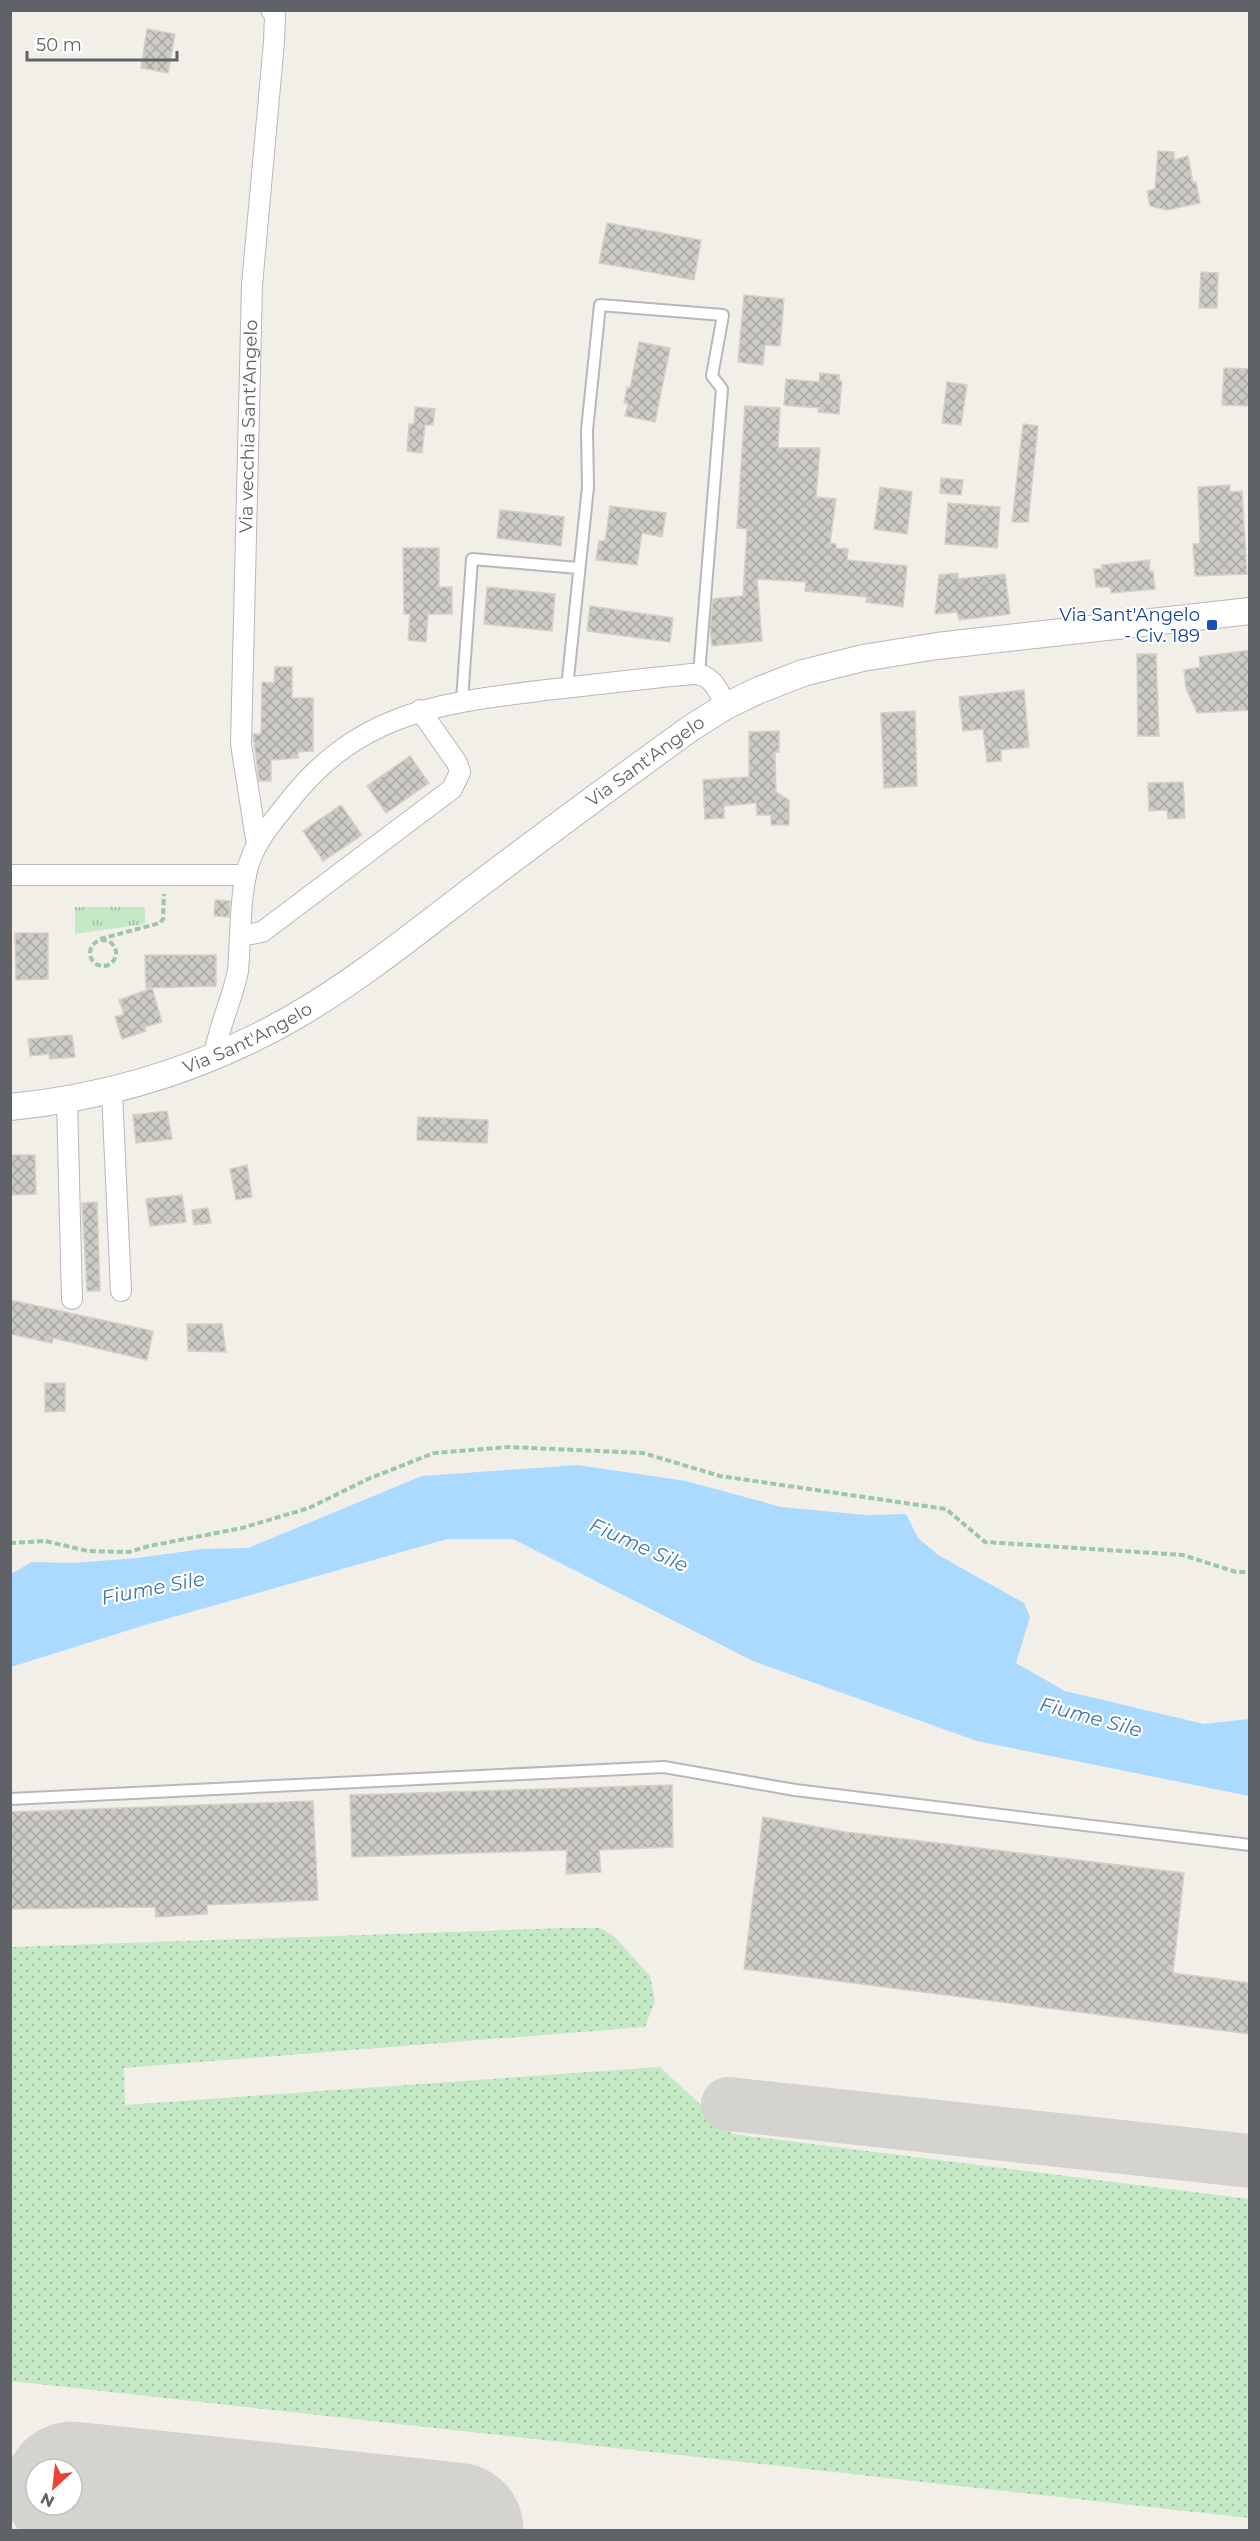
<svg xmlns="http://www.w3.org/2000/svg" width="1260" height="2541" font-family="Montserrat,sans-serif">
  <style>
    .grass { fill: url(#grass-dots) }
    .park { fill: url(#park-tufts) }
    .water { fill: #aadaff }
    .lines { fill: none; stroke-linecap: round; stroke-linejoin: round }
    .taxiway { stroke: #d4d3d0; stroke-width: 54 }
    .runway { stroke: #d4d3d0; stroke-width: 135 }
    .building { fill: url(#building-cross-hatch); stroke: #d6d1c6; stroke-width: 1.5 }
    .service-casing { stroke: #b5b8bc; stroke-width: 14 }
    .minor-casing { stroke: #b5b8bc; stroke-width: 22 }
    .tertiary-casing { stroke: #b5b8bc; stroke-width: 28 }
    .path { stroke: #9cc7a9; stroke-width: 4; stroke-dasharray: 6 3; stroke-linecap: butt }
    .service { stroke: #fff; stroke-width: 10 }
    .minor { stroke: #fff; stroke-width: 20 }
    .tertiary { stroke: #fff; stroke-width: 26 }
    .transit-dot { fill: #1a4fb4; stroke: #fff; stroke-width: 2 }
    .labels { text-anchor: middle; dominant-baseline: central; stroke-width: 4.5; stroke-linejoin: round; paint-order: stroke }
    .street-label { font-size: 18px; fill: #5f6368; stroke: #fff }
    .transit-label { font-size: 18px; fill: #164399; stroke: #fff; text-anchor: end }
    .water-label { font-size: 20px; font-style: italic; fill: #4174aa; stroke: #fff }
  </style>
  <defs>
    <pattern id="grass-dots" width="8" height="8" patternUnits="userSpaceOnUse" patternTransform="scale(1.5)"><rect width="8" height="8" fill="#c5e8c5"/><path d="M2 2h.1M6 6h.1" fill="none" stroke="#a3c0a4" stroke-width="1.8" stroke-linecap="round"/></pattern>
    <pattern id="park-tufts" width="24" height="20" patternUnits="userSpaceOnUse" patternTransform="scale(1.5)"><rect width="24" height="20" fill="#c5e8c5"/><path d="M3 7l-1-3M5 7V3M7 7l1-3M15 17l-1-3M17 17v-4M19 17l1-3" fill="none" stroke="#a3c0a4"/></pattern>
    <pattern id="building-cross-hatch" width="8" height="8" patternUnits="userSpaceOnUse" patternTransform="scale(1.5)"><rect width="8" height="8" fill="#cccac5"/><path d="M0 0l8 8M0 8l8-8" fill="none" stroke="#a9a8a4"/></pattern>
  </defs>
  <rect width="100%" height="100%" fill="#f1efe8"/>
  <path class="grass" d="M565,1928H600L614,1936L650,1976L655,2000L645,2027L124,2068L125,2105L660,2067L732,2134L1249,2199V2518L11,2381V1947Z"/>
  <path class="park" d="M75,907H145V924L75,934Z"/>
  <path class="water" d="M577,1465L686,1481L781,1507L866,1515L906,1514L918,1538L938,1555L1024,1603L1030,1617L1016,1663L1065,1691L1204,1724L1249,1719V1796L977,1741L753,1661L513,1539H447L145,1625L11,1667V1574L32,1562L74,1563L137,1558L203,1549L248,1548L422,1476Z"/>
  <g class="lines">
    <path class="taxiway" d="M728,2104L1250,2161"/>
    <path class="runway" d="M72,2489L456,2530"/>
  </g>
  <path class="building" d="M147,29L175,34L168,73L141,68Z
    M1158,151L1174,152V160L1188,156L1193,183L1196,182L1200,203L1167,210L1150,206L1147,191L1155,189Z
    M607,223L701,240L694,280L599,263Z
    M1201,272L1218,273L1217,308H1199Z
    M744,295L784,299L780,346L765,345L763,365L738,362Z
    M639,342L670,348L655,422L625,416L628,404L624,403L627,387L630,388Z
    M1224,368L1250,369L1249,406L1222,405Z
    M820,373L839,375V381H842L839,414L818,412L819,408L784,405L786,379L819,382Z
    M947,382L967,385L961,425L942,423Z
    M745,406L780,408L778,448H820L816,497L836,499L830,543L836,544V548L848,549L847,560L907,566L903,607L866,602L867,597L805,591L806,582L757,579L762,641L712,646L710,628L713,599L743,596L747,529L737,528Z
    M415,407L435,409L433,425H425L422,453L407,451L409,424H414Z
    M1023,424L1038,426L1028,522H1012Z
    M941,478L963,480L961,495L940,493Z
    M1230,485V492L1242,491L1247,574L1195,576L1193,544H1200L1198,487Z
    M880,487L912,492L907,534L874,529Z
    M948,503L1000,507L997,548L945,544Z
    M610,506L666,513L662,537L642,533L637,565L596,560L599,541H605Z
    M500,510L564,517L561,546L497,538Z
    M403,548H439V587H452V614H428L426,642L408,640L410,614H404Z
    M1150,560L1149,571H1153L1155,589L1111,593L1110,587H1096L1094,569H1102V565Z
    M958,573V579L1005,574L1010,614L959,620L957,612L935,614L939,575Z
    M487,587L555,594L552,631L484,624Z
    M590,606L673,618L670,642L587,631Z
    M1250,650V710L1197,713L1186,688L1184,670L1200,667L1199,657Z
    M1137,654H1156L1159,736H1138Z
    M275,667H292V698H313V751L298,752V758L271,760V781H259L253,734H261L262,682L274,683Z
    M1024,690L1029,747L1001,750V761L987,762L983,729L963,731L959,697Z
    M915,711L917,786L884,788L881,713Z
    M779,731V752H775L776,792L789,800V825H771V815H757L756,803L724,806V818L705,819L703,780L749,777V732Z
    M410,756L429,783L386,813L367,786Z
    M1183,782L1185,818L1168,819L1167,810L1149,811L1148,783Z
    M341,805L362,835L323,861L303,831Z
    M215,900L230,901L229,917L214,916Z
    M15,933H48V979L16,980Z
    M145,955H216V986L146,988Z
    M152,988L162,1022L145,1027L146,1031L122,1039L115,1017L124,1014L119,1000Z
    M72,1035L75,1057L50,1059L49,1054L30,1056L28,1039Z
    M167,1111L172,1139L136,1143L133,1115Z
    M418,1117L488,1120L487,1143L417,1140Z
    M10,1155H35L36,1194L10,1195Z
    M247,1165L252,1197L236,1200L230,1169Z
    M182,1195L186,1222L150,1226L146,1199Z
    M97,1202L100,1291H87L82,1203Z
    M208,1208L211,1223L194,1225L192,1210Z
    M10,1300L153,1331L147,1360L53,1338L52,1343L10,1334Z
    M187,1324H222L226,1352L188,1351Z
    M45,1383H65V1411L45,1412Z
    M672,1785L673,1847L599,1850L601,1872L566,1874L567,1850L352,1857L350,1795Z
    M313,1801L318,1900L207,1905V1914L156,1917L155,1907L10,1909V1812Z
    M763,1817L846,1832L1184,1873L1173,1973L1250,1983V2034L744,1969Z"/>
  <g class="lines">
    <g class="service-casing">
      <path id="service" d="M567,688L588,487L587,430L600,305L723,315L712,376L722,389L699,674
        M462,700L472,559L578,568
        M10,1799L664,1767L795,1790L1250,1845"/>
    </g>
    <g class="minor-casing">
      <g id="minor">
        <path id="s1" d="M257,845L241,744L252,285L274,42L275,15L271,10"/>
        <path d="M10,875H246"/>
        <path d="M241,936L262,932L452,789L460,772L457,763L420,710"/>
        <path d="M214,1057C218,1027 232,1001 238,971C241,938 239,888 251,858C258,839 273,821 286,805C355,715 432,704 538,691C590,685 641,679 692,674C712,673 718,690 726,706"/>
        <path d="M112,1091L121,1291"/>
        <path d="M67,1101L72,1299"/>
      </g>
    </g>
    <g class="tertiary-casing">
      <g id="tertiary">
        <path id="s2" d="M10,1107C111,1097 207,1067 294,1017C356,981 412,936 468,893C542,837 616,782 691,728L726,706L759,690L803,673L863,658L937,646L1250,611"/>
      </g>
    </g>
    <path class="path" d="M100,939L160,923L163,919L164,894
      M90 953a13 13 0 1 1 26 0a13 13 0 1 1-26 0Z
      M10,1543L45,1541L88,1551L129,1552L149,1546L242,1528L309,1508L368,1479L434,1453L509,1447L643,1453L720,1476L946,1509L985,1542L1183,1555L1236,1572H1250"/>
    <use href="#service" class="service"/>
    <use href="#minor" class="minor"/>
    <use href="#tertiary" class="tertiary"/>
  </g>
  <rect class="transit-dot" x="1206" y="619" width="12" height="12" rx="3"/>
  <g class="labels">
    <g class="street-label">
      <text stroke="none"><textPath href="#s1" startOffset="420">Via vecchia Sant'Angelo</textPath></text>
      <text stroke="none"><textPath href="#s2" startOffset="735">Via Sant'Angelo</textPath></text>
      <text stroke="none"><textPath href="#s2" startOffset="249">Via Sant'Angelo</textPath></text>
    </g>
    <g class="transit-label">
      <text x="1200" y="615">Via Sant'Angelo<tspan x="1200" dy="21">- Civ. 189</tspan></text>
    </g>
    <g class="water-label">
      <text transform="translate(639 1545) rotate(24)">Fiume Sile</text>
      <text transform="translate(153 1588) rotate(-11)">Fiume Sile</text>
      <text transform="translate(1091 1717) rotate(15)">Fiume Sile</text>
    </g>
  </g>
  <rect width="1260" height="2541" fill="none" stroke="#5f6368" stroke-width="24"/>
  <g transform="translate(54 2487) rotate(207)"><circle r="28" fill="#ffffff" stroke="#bfc1c3" stroke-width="1.5"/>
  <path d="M0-4.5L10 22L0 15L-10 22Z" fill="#ea4335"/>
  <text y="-9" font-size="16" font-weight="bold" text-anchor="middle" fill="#5f6368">N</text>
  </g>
  <path d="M27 51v9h150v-9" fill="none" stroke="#5f6368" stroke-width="3"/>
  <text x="36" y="51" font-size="18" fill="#5f6368" stroke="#ffffff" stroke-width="4.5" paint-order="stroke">50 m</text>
</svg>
